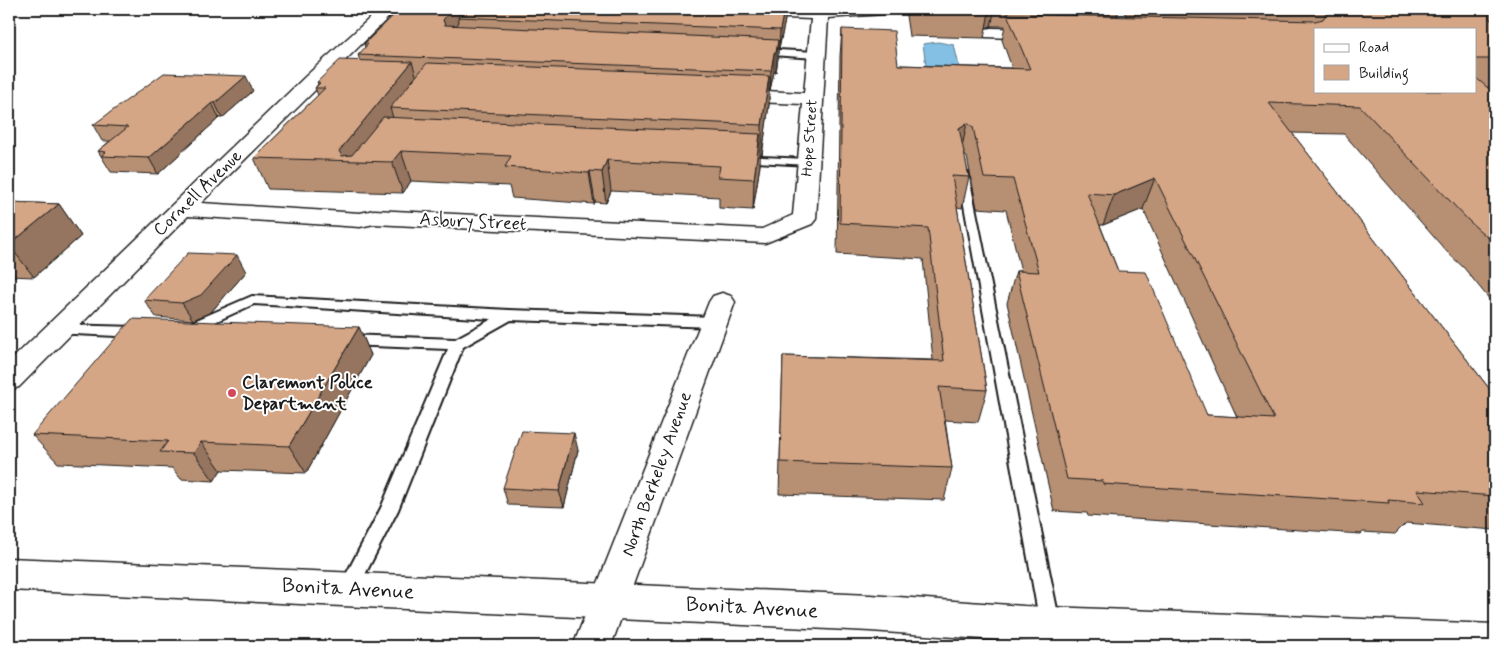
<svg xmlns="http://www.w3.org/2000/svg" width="1504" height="655" font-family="Mynerve,sans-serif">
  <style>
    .water { fill: #84c0e4; stroke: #5a7e94 }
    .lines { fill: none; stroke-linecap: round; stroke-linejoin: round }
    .service-casing { stroke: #1c1c1c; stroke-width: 4 }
    .minor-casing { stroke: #1c1c1c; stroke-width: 3 }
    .secondary-casing { stroke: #1c1c1c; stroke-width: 3 }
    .service { fill: #fff; fill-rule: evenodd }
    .minor { fill: #fff; fill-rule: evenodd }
    .secondary { fill: #fff; fill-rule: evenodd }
    .wall { fill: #b78f73; stroke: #1c1c1c; fill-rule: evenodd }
    .shaded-wall { fill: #95745e; stroke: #1c1c1c }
    .building { fill: #d5a686; stroke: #1c1c1c; fill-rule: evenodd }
    .poi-dot { fill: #d1495b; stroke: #fff; stroke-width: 2 }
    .labels { text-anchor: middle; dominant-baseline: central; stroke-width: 4; stroke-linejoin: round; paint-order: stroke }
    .far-street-label { font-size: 15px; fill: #1c1c1c; stroke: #fff }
    .street-label { font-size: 18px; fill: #1c1c1c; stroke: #fff }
    .poi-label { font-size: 18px; font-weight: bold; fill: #1c1c1c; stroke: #fff; text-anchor: start }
    .near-street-label { font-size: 21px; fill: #1c1c1c; stroke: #fff }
  </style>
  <rect width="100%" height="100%" fill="#fff"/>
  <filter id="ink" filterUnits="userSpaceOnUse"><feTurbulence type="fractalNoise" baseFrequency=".02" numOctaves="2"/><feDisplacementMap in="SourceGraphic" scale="10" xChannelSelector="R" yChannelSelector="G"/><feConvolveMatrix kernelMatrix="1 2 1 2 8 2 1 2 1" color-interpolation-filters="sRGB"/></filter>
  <g filter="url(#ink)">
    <path class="water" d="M938,42L954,45L961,74L927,73L923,44Z"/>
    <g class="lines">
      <g class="service-casing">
        <path id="service" d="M759,49L816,52L820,55L816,58L756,54L755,52Z
          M741,156L808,159L813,162L808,165L737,161L736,159Z
          M963,169L968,172L1060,624L1057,630L1050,633L1043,630L1040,624L958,172Z
          M252,296L509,310L714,317L719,319L721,322L719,325L714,327L511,320L463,347L398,510L355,594L348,596L341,594L339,588L381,508L448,349L347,345L342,343L340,340L342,337L347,335L455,339L492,319L254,304L195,331H185L183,328L185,325Z
          M58,325L138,327L143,329L145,332L143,335L138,337L53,333L51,330L53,327Z"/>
      </g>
      <g class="minor-casing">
        <path id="minor" d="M380,9H397L201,203L360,213L374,210L762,229L793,215L803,104L730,101L723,99L720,95L723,91L730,89L804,93L811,19L683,14L677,12L675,9H892L890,12L884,14L828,18L816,219L812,224L765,243L374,224L360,227L188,216L19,387L9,390V362L307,75Z
          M991,28L1040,29L1046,30L1049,34L1046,38L1040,39L985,37L983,33L985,29Z
          M722,293L731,296L735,302L611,646H573L709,302L713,296Z"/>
      </g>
      <g class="secondary-casing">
        <path id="secondary" d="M9,558L870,595L1024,606L1495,624V646H1126L1024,642L870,631L9,590Z"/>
      </g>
      <use href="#service" class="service"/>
      <use href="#minor" class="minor"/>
      <use href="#secondary" class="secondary"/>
    </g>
    <path class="wall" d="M400,9L785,20L779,49H778V58L776,72H774L770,90H769V105L762,155H760V165L753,210L719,208V197L611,191L606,203L595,202L594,204L512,198L509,186L411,181L403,193L268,189L254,158L318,95L315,88L318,84L317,82L360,61L358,55L365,48L364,44Z
      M905,9H1120L1117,16L1127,17L1122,9H1495V87H1487L1495,94V306L1464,268L1447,252L1344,134L1292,133L1495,396V530L1406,523L1395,534L1363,532L1361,534L1088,516L1087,513L1054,511L1007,303L1016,271H1021L1006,210L977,208L967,157L964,155L969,177L962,208L957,207L987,390L978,422L945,420L952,468L944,500L779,494L783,356L933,360L923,259L837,254L840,56L842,29L898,65L1012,68L1002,40L1005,26H991L986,28L984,38L909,36ZM1475,29V91H1315ZM1143,209L1237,417L1207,415L1118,271L1100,225H1103Z
      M253,91L222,118H219L158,174L111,172L98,151L110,141H102L93,125Z
      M9,202L59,204L81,236L34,277L9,276Z
      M246,272L211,312L193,320L156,317L144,300Z
      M359,327L371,355L306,473L221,470L214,481L181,479L172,468L58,463L32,435Z
      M578,450L564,507L508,505L503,488Z"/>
    <path class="shaded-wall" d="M452,9H470L458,17L459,22L448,38L443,20Z
      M784,9H785V20L779,49L780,30Z
      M986,9H995L991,26L986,28L989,12Z
      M778,40V58L776,72V53Z
      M774,53V72L770,90L771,71Z
      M412,62L421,91L390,108L395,124L367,161L342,160L339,151Z
      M246,76L253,91L222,118L215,103Z
      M769,76V105L762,155V125Z
      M212,103L219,118L158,174L149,158Z
      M967,123L961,152L959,128Z
      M760,134V165L753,210L754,179Z
      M401,151L411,181L403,193L392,162Z
      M607,160L611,191L606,203L602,172Z
      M590,171L595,202L594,204L589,173Z
      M1155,178L1143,209L1103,225L1114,195Z
      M59,204L81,236L34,277L9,245Z
      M237,255L246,272L211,312L193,320L182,303Z
      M359,327L371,355L306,473L289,446Z
      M574,433L578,450L564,507L559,491Z
      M201,442L221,470L214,481L194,453Z"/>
    <path class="building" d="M400,9H452L443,20L445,25L778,40L776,53H774L771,71L358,55L368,44H364Z
      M465,9H784L780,30L458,17Z
      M912,9H987L989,12L912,10Z
      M1322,9H1495V11H1490L1489,18L1491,20H1495V59H1475V29H1315V91H1475V77L1495,94V246L1487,237L1469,221L1360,106L1269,103L1495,396V496L1417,490L1425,503L1388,500L1389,503L1103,484V481L1067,479L1016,271L1039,272L1013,179L984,178L973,127L967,123L959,128L969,177L952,176L987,390L939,387L952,468L780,462L783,356L944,361L928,228L840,223L842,29L894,31L898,65L1030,69L1007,14L1315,21L1323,19L1326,14ZM1155,178L1274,419L1207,415L1146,272L1118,271L1087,193L1114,195Z
      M340,60L412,62L339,151L342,156L352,155L383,117L760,134L754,179L718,177L720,166L607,160L602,172L590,171L589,173L505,167L511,156L401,151L392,162L254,158L325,88H315L320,83L317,82Z
      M427,63L769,76L762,125L390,108Z
      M164,73L246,76L215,103H212L149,158L101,156L106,152L98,151L128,127L93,125Z
      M9,202L59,204L9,245Z
      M188,253L237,255L201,295L182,303L144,300Z
      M132,319L359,327L289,446L201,442L194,453L160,452L168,441L32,435Z
      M522,431L574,433L559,491L503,488Z"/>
  </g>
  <circle class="poi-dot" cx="232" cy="393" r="5"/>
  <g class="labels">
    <g class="far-street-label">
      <text transform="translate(810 138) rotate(-86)">Hope Street</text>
    </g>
    <g class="street-label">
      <text transform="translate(198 193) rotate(-44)">Cornell Avenue</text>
      <text transform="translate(473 222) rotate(3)">Asbury Street</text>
      <text transform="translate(657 474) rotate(-70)">North Berkeley Avenue</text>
    </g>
    <g class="poi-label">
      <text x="242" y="383">Claremont Police<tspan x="242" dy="21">Department</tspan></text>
    </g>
    <g class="near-street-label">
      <text transform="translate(348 589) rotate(3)">Bonita Avenue</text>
      <text transform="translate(752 608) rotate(3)">Bonita Avenue</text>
    </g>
  </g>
  <rect width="1504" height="655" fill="none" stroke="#fff" stroke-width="30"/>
  <rect x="15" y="15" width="1474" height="625" fill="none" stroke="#1c1c1c" stroke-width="2" filter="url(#ink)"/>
  <rect x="1314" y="28" width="162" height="65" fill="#ffffff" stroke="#a4a4a4"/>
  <rect x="1324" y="44" width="25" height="8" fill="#ffffff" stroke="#a4a4a4"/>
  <text x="1359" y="52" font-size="15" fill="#1c1c1c">Road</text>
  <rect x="1324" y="65" width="25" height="15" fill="#d5a686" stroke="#a4a4a4"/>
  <text x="1359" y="78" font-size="15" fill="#1c1c1c">Building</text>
</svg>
